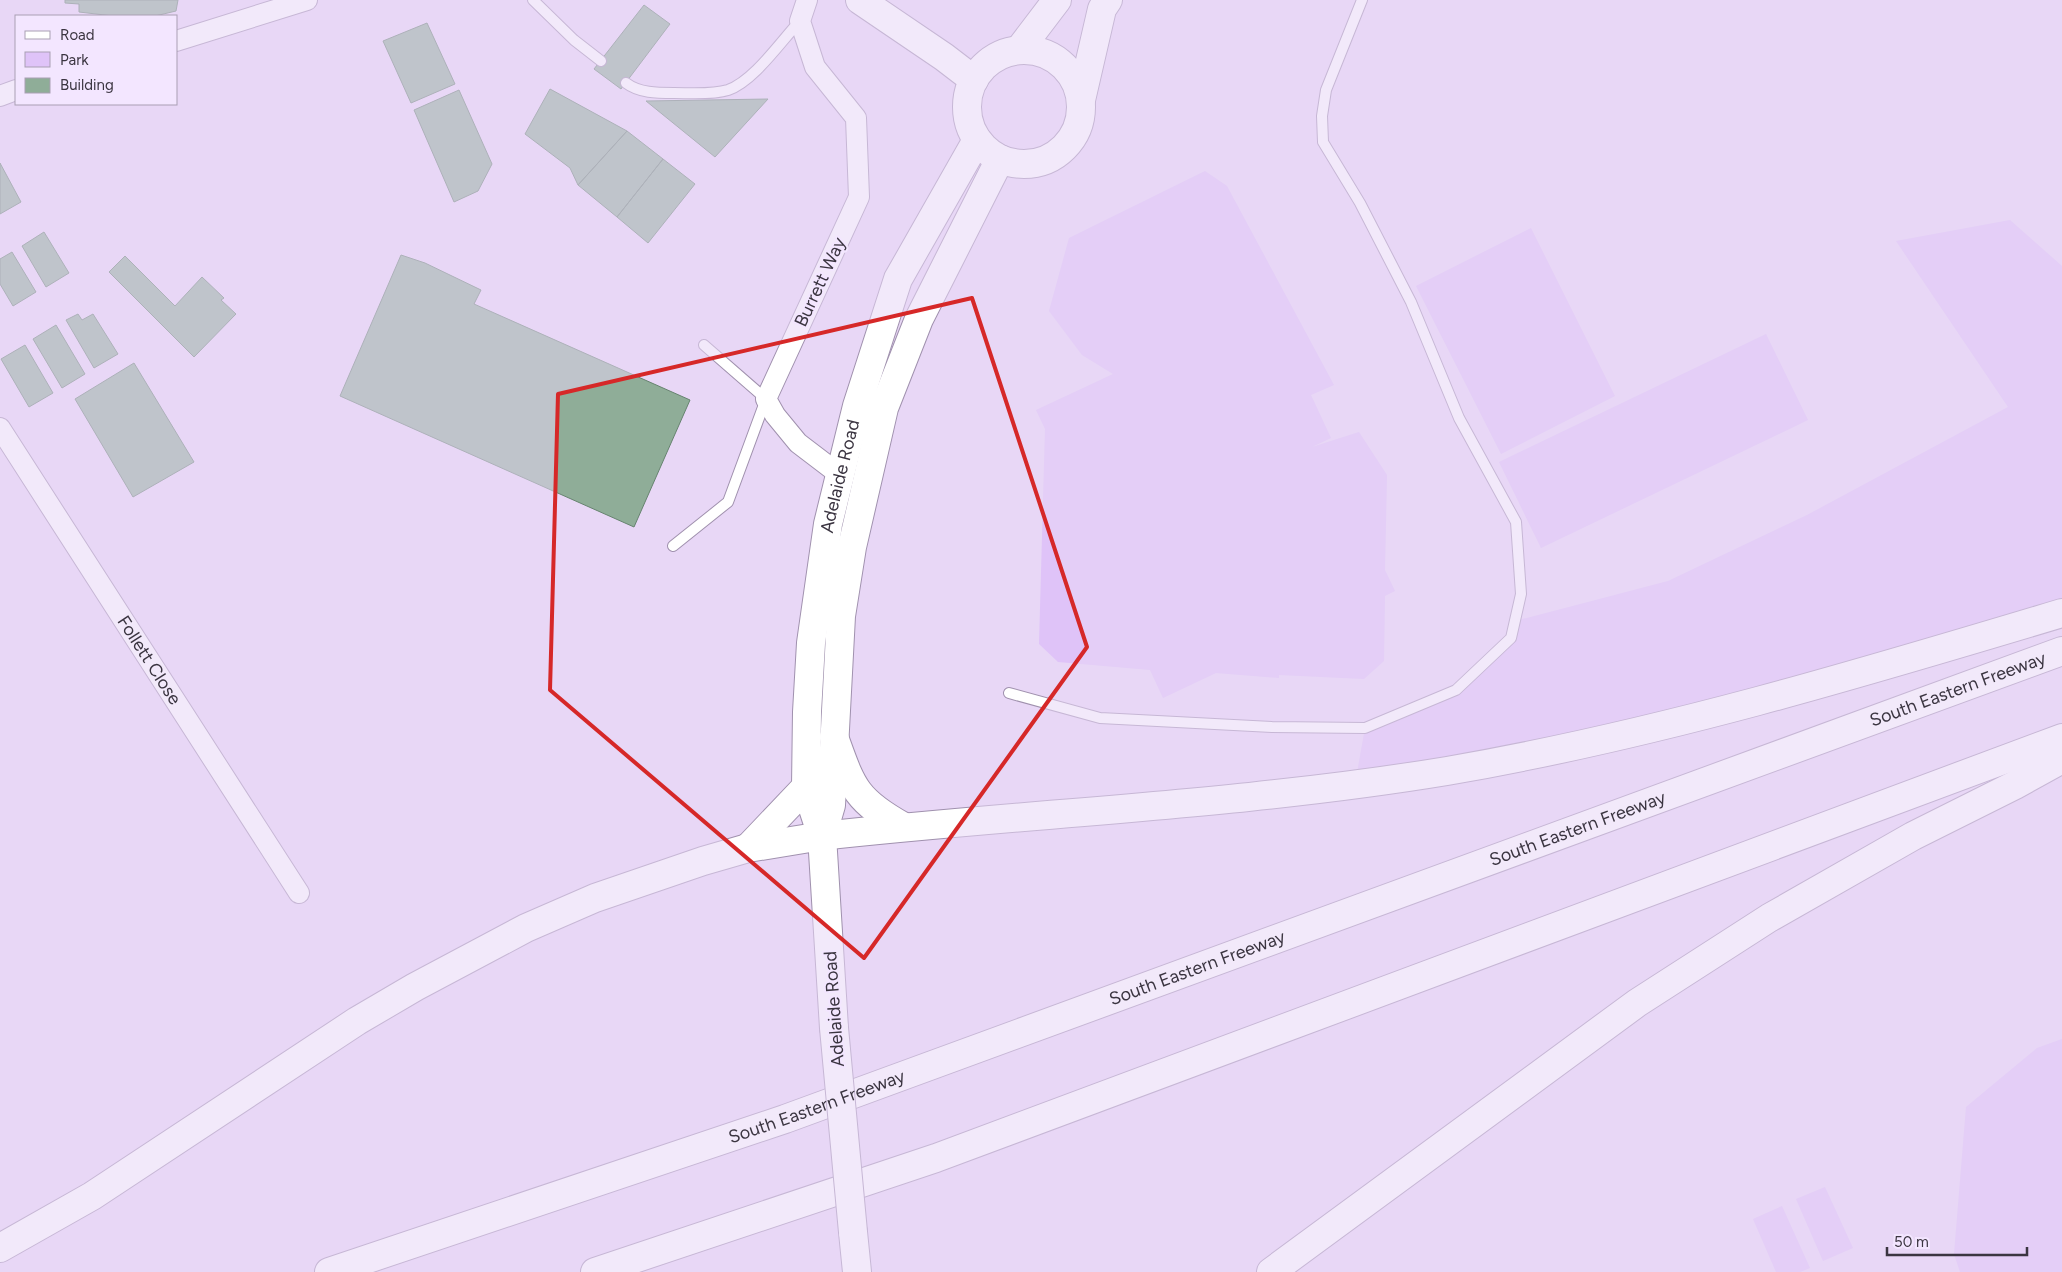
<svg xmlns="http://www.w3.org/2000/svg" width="2062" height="1272" font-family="Figtree,sans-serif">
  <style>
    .green { fill: #dfc3f8 }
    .building { fill: #8fad98; stroke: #66836f }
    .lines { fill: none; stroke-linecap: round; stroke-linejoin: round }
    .service-casing { stroke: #a091ae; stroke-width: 12 }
    .minor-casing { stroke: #a091ae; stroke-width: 22 }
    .secondary-casing { stroke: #a091ae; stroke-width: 30 }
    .primary-casing { stroke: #a091ae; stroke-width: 30 }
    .motorway-casing { stroke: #a091ae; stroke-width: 30 }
    .service { stroke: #fff; stroke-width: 10 }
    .minor { stroke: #fff; stroke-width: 20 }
    .secondary { stroke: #fff; stroke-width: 28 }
    .primary { stroke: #fff; stroke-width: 28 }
    .motorway { stroke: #fff; stroke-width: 28 }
    .primary-bridge-casing { stroke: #a091ae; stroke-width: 30; stroke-linecap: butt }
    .primary-bridge { stroke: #fff; stroke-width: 28 }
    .marked { fill: none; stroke: #d62828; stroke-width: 4; stroke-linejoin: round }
    .labels { text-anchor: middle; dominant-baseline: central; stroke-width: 4; stroke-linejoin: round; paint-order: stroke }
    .street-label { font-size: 18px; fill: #3b3541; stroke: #f3e6ff }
  </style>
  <rect width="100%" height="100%" fill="#e8d7f6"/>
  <path class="green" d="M1205,171L1227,186L1334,385L1311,395L1331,438L1312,447L1359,432L1387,475L1385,570L1395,591L1385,596L1384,661L1364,679L1279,675V678L1216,673L1163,698L1150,670L1058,662L1039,644L1045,429L1036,410L1113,374L1082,355L1049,311L1069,238Z
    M2010,220L2062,266V613L1857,674L1355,784L1365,728L1456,690L1511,638L1515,621L1668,581L1807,515L2008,407L1896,241Z
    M1531,228L1615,396L1501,454L1416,286Z
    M1766,334L1808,420L1541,548L1499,462Z
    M2062,1039V1272H1960L1954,1254L1966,1107L2037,1048Z
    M1825,1187L1853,1248L1823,1261L1796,1199Z
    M1782,1206L1810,1268L1800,1272H1776L1753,1219Z"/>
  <path class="building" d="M65,0H178L176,11L155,16H113L79,12V4L65,3Z
    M644,5L670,24L621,89L594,69Z
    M427,23L455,84L411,103L383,41Z
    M550,89L627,131L578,185L570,168L525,134Z
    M459,90L492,164L478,191L454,202L414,110Z
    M768,99L715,157L646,101Z
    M627,131L663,159L617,217L578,185Z
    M663,159L695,184L648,243L617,217Z
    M0,163L21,202L0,214Z
    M44,232L69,273L46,287L22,246Z
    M12,252L36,292L13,306L0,284V259Z
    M401,255L425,263L481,290L474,304L690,400L634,527L340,396Z
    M125,256L175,306L202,277L224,298L221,300L236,314L194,357L109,272Z
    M78,314L82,320L93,314L118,354L94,368L66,320Z
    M56,325L85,374L62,388L33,339Z
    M25,345L53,393L29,407L1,359Z
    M134,363L194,462L133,497L75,399Z"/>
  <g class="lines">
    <g class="service-casing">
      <path id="service" d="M533,0L574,40L601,61
        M626,83C639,93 657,93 674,93C690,93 712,95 728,90C754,81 781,41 800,21
        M673,546L728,502L766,399L704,345
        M1009,693L1100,718L1272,727L1365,728L1456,690L1511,638L1521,594L1516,522L1459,418L1411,302L1360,203L1323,142L1322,116L1326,90L1362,0"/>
    </g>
    <g class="minor-casing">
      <g id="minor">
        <path d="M807,0L800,21L815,67L856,118L859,197L766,399L775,415L798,443L840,475"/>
        <path d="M176,41L307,0"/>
        <path d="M0,96L16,90"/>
        <path id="s1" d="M0,428L299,893"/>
      </g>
    </g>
    <g class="secondary-casing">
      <g id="secondary">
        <path d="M860,0L944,57L974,80"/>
        <path d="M1019,50L1057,0"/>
        <circle cx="1024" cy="107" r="57"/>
        <path d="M1081,100L1102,9L1108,0"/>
        <path id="s2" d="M822,836L806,787L807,712L811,643L828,524L857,406L898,279L977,140"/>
        <path d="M822,836L831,805L841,616L852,547L884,408L919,319L1000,159"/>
      </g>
    </g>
    <g class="primary-casing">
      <path id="primary" d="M822,836L834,1028
        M853,1232L857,1272"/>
    </g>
    <g class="motorway-casing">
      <g id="motorway">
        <path d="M834,737C852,787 855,800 904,827"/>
        <path d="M748,848L806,787"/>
        <path d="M0,1248L92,1196L357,1021L415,987L526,928L595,898L703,861L748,848L822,836C1030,813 1241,805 1447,771C1656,735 1859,674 2062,613"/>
        <path id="s3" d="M329,1272L785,1119L2062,651"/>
        <path d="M595,1272L936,1158L2062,738"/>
        <path d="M1271,1272L1637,1003L1769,918L1913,836L2015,785L2062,759"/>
      </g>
    </g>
    <use href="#service" class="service"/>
    <use href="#minor" class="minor"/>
    <use href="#secondary" class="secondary"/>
    <use href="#primary" class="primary"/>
    <use href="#motorway" class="motorway"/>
    <g class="primary-bridge-casing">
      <path id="primary-bridge" d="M834,1028L853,1232"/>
    </g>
    <use href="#primary-bridge" class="primary-bridge"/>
  </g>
  <path d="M0 0H2062V1272H0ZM972,298L1087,647L864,958L550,690L558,394Z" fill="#e8d7f6" fill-opacity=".55" fill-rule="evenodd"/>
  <path class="marked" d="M972,298L1087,647L864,958L550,690L558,394Z"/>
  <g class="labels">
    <g class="street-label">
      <text transform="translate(820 282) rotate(-65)">Burrett Way</text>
      <text stroke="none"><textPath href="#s2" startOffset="365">Adelaide Road</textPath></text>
      <text stroke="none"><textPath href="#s1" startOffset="276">Follett Close</textPath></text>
      <text stroke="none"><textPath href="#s3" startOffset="1730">South Eastern Freeway</textPath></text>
      <text stroke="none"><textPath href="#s3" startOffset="1325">South Eastern Freeway</textPath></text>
      <text stroke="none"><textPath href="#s3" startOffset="920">South Eastern Freeway</textPath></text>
      <text transform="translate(834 1009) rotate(-94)">Adelaide Road</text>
      <text stroke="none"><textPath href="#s3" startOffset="515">South Eastern Freeway</textPath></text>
    </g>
  </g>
  <rect x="15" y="15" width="162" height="90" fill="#f3e6ff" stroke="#a99fb3"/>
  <rect x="25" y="31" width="25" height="8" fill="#ffffff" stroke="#a99fb3"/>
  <text x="60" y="40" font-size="15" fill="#3b3541">Road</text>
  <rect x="25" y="52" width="25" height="15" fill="#dfc3f8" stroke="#a99fb3"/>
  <text x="60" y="65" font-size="15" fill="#3b3541">Park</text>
  <rect x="25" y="78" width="25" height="15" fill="#8fad98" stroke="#a99fb3"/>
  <text x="60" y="90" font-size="15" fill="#3b3541">Building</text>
  <path d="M1887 1247v8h140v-8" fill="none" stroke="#3b3541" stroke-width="2.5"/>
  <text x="1894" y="1247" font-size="15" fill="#3b3541" stroke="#f3e6ff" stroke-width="4" paint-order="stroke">50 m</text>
</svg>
